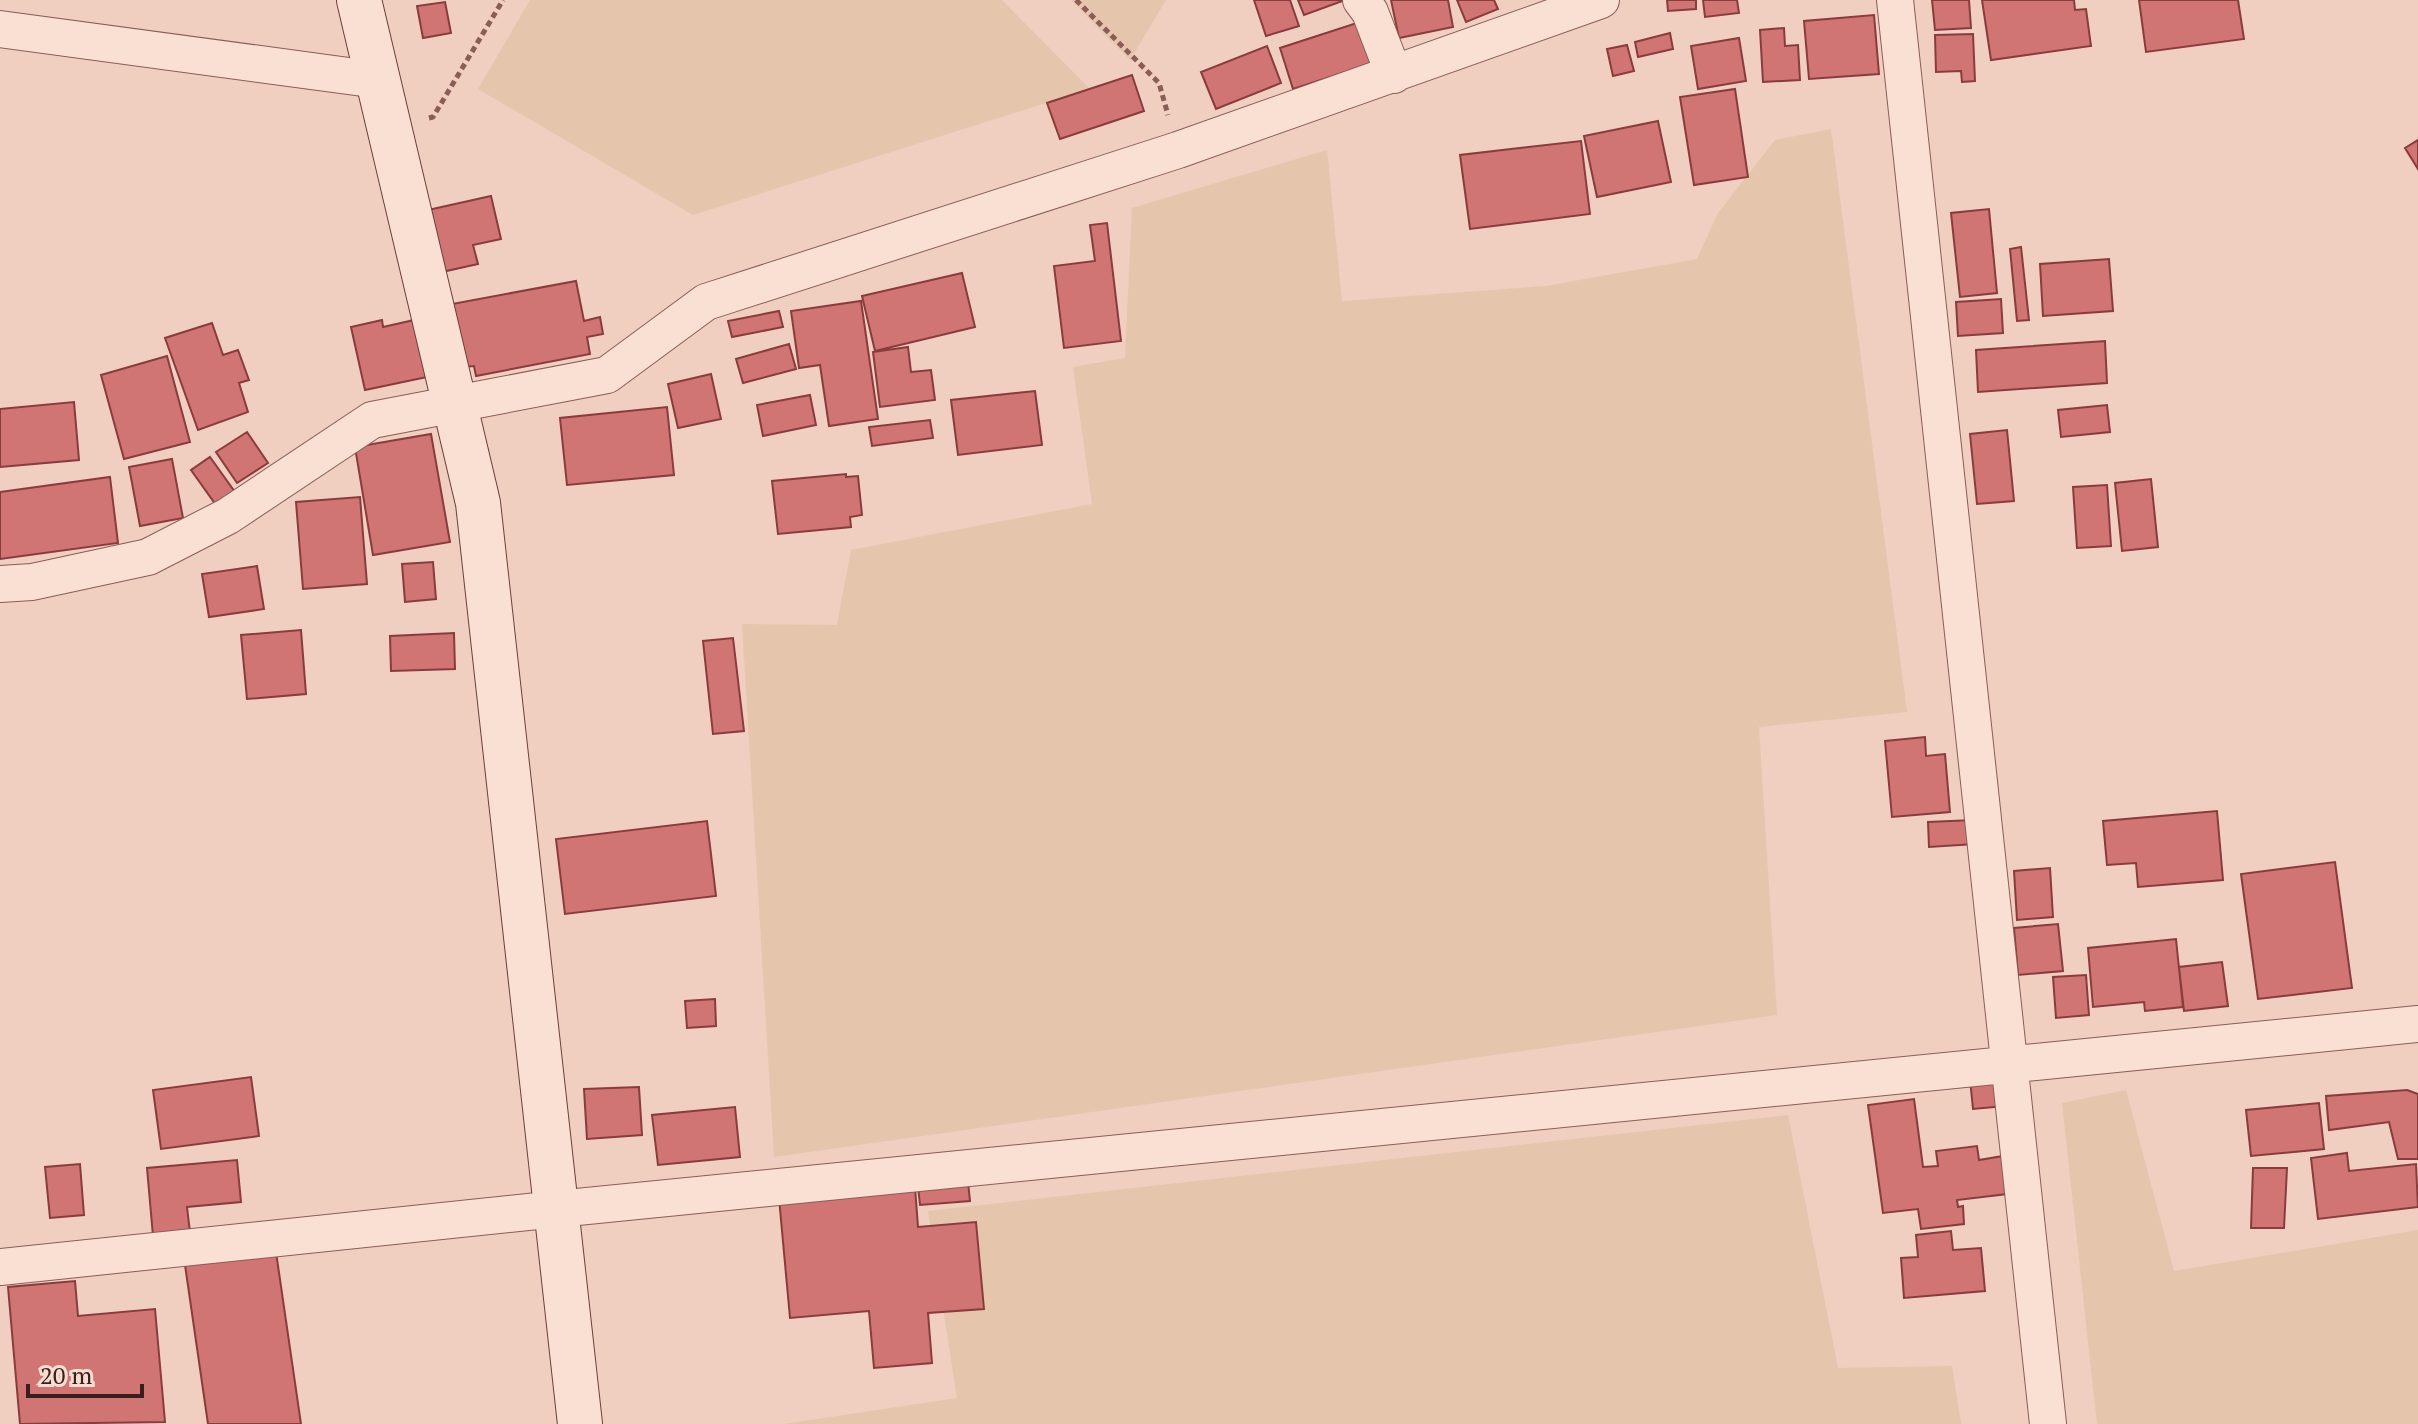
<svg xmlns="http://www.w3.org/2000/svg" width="2418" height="1424" font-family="'PT Serif',serif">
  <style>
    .farmland { fill: #e6c5ad }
    .building { fill: #d07474; stroke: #8a3c3c; stroke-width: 2 }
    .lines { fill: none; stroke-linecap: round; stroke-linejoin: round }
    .street-casing { stroke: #8a5d57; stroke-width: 38 }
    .secondary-casing { stroke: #6c3f3a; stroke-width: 46 }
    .path { stroke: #8a5d57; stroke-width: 5; stroke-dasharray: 6 4; stroke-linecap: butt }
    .street { stroke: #fadfd3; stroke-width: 36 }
    .secondary { stroke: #fadfd3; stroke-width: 44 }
  </style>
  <rect width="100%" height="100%" fill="#f0cec0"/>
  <path class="farmland" d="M530,0H1002L1090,89L693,215L478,89Z
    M1071,0H1166L1130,60Z
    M1831,129L1907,712L1759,727L1777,1015L774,1157L742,624L837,625L851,550L1092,504L1073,367L1125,358L1132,208L1327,150L1342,301L1546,286L1697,259L1718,213L1775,140Z
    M2126,1090L2174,1271L2418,1230V1424H2097L2062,1103Z
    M1788,1115L1838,1368L1952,1366L1961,1424H784L957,1398L928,1211Z"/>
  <path class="building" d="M1254,0H1290L1299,26L1266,36Z
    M1298,0H1345L1304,15Z
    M1391,0H1448L1453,27L1399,38Z
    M1457,0H1494L1498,9L1466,22Z
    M1667,0H1696V9L1668,11Z
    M1703,0H1737L1739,13L1705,17Z
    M1932,0H1969L1971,28L1935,30Z
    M1982,0H2074L2075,10L2086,9L2091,46L1991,60Z
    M2139,0H2238L2244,39L2146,52Z
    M445,2L451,33L423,38L417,6Z
    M1874,15L1879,74L1809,79L1804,21Z
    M1363,21L1377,62L1293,89L1280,48Z
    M1784,28L1785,46L1798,45L1800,80L1763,82L1760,30Z
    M1670,33L1673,49L1638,57L1635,42Z
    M1973,34L1975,81L1962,82L1961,71L1936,72L1935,35Z
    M1739,38L1746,81L1698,89L1691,46Z
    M1627,45L1634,71L1613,76L1607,49Z
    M1267,46L1281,83L1216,109L1201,72Z
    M1132,75L1144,111L1060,139L1047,103Z
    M1735,89L1748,177L1694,185L1680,97Z
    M1658,121L1671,182L1597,197L1584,136Z
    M2418,140V169L2405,148Z
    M1581,141L1590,214L1470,229L1460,155Z
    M491,196L501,239L473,245L478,264L442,272L428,210Z
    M1989,209L1997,293L1960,297L1951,213Z
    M1107,223L1121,341L1064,348L1054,266L1095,261L1090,225Z
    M2021,247L2029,320L2017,321L2010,249Z
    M2109,259L2113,311L2043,316L2040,264Z
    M962,273L975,327L875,351L862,296Z
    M576,281L584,321L600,317L603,334L587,337L590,354L476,376L474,366L464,367L452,304Z
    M2001,299L2003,333L1958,336L1956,302Z
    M861,301L878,419L829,426L820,365L799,368L791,311Z
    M779,311L783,327L732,337L728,321Z
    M382,320L383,327L414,320L427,377L365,390L351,327Z
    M212,323L223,355L238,350L249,380L239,383L248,412L198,430L165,338Z
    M2105,341L2107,383L1978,392L1976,350Z
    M789,344L796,369L743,383L736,359Z
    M908,347L911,372L931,370L935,400L880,407L873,352Z
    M167,356L190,442L124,459L101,375Z
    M711,374L721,419L678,428L668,384Z
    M1035,391L1042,445L958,455L951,400Z
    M810,395L816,425L763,436L757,405Z
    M74,402L79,460L0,467V409Z
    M2107,405L2110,432L2061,437L2058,410Z
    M667,407L674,475L567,485L560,418Z
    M930,420L933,438L872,446L869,427Z
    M2007,430L2014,501L1977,504L1970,434Z
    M247,432L268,463L237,483L216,452Z
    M431,434L450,542L373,555L355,447Z
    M210,457L235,492L216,505L191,470Z
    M172,459L183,518L140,526L129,467Z
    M846,474V477L858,476L862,515L850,517L851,527L778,534L772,481Z
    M110,477L118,543L0,559V492Z
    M2151,479L2158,547L2122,551L2115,483Z
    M2107,485L2111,546L2077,548L2073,487Z
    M360,497L367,584L303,589L296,502Z
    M433,562L436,599L405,602L402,564Z
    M257,566L264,609L209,617L202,574Z
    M301,630L306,694L247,699L241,635Z
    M454,633L455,669L391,671L390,636Z
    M733,638L744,731L713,734L703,641Z
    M1925,737L1926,756L1945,754L1950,812L1892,817L1885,741Z
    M2217,811L2223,880L2138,887L2136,863L2107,865L2103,821Z
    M1973,820L1975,844L1929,847L1928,822Z
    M707,821L716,896L565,914L556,839Z
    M2335,862L2352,988L2258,999L2241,874Z
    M2050,868L2053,917L2017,920L2014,871Z
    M2058,924L2063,971L2018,975L2014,928Z
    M2176,939L2183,1007L2145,1011L2144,1002L2093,1007L2088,948Z
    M2222,962L2228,1006L2184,1011L2179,967Z
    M2086,975L2089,1015L2056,1018L2053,977Z
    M715,999L716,1026L687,1028L685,1001Z
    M2002,1075L2005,1106L1973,1109L1970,1079Z
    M251,1077L259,1136L161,1149L153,1090Z
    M639,1087L642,1135L587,1139L584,1089Z
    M2407,1090L2418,1094V1159H2398L2389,1122L2329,1130L2326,1096Z
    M1914,1099L1923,1167L1938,1166L1936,1151L1977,1146L1979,1160L2003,1156L2007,1194L1957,1200L1958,1207L1963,1206L1964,1224L1921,1229L1918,1209L1883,1213L1868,1105Z
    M2319,1103L2324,1149L2251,1156L2246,1110Z
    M735,1107L740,1157L658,1165L652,1115Z
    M2347,1153L2349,1171L2416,1164L2418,1207L2318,1219L2311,1158Z
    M237,1160L241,1202L187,1207L190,1232L153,1236L147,1168Z
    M80,1164L84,1215L50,1218L45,1167Z
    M2253,1168H2287L2284,1228H2251Z
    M967,1172L970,1201L920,1205L917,1177Z
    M915,1187L918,1227L976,1222L984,1309L928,1313L932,1363L874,1368L869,1311L790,1318L779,1198Z
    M1951,1231L1953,1250L1981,1248L1985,1291L1904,1298L1901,1258L1918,1257L1916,1235Z
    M276,1252L301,1424H208L185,1265Z
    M75,1281L78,1316L155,1309L165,1422L20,1424L8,1287Z"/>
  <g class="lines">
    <g class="street-casing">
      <path id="street" d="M1361,0L1370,12L1394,75
        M1895,0L2048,1424
        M0,29L378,80
        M0,584L32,582L148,557L228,516L372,420L607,375L706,302L1178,150L1601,0
        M0,1267L557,1209L2418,1024"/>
    </g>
    <g class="secondary-casing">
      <path id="secondary" d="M359,0L478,503L580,1424"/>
    </g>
    <path class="path" d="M1076,0L1159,83L1168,115
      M429,118L433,117L503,0"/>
    <use href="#street" class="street"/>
    <use href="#secondary" class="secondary"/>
  </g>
  <path d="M28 1384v12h114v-12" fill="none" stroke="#391e1c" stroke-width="4"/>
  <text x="40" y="1384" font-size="24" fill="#391e1c" stroke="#f7dcd0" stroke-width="6" paint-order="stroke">20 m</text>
</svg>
